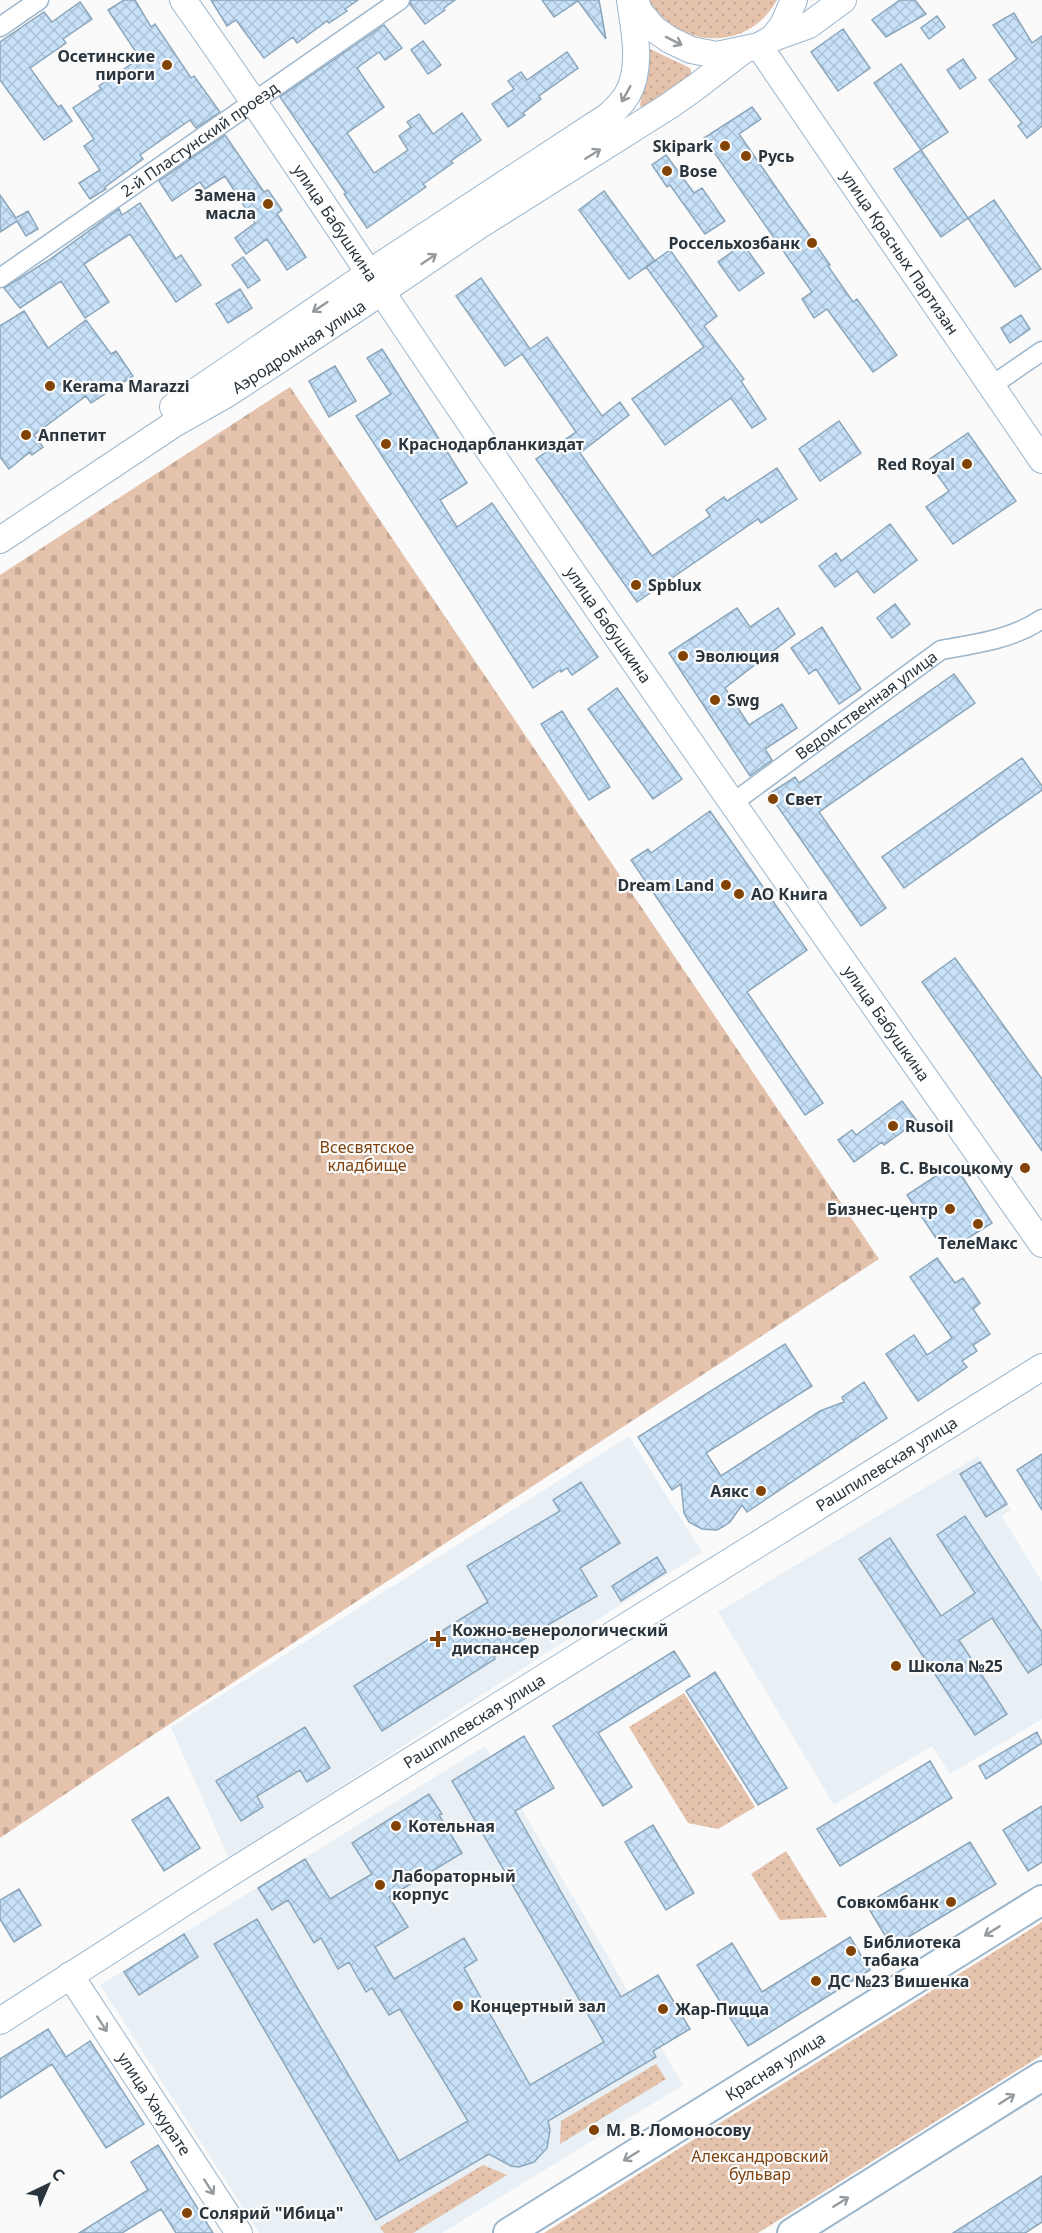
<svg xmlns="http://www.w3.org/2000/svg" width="1042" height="2233" font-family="'Noto Sans',sans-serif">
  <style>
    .built { fill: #e9f0f5 }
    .green { fill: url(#green-dots) }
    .cemetery { fill: url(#cemetery-stones) }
    .building { fill: url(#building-cross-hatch); stroke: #8ca6bb; stroke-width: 1.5 }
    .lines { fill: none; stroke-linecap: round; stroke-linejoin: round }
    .street-casing { stroke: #9cb6cc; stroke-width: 21 }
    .secondary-casing { stroke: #9cb6cc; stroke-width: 28 }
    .primary-casing { stroke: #9cb6cc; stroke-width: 32 }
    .street { stroke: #fff; stroke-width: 18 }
    .secondary { stroke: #fff; stroke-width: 26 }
    .primary { stroke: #fff; stroke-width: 28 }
    .oneway { stroke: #949a9e }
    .poi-dot { fill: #824306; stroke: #fafafa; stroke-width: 2 }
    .labels { text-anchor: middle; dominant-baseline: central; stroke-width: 4.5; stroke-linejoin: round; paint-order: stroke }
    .poi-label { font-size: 16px; font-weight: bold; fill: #29343c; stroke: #fafafa; text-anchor: start }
    .street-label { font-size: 16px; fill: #29343c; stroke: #fafafa }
    .park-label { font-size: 16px; fill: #7e4310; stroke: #fafafa }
  </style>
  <defs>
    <pattern id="green-dots" width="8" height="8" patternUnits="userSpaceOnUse" patternTransform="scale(1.5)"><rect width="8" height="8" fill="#e4c2ac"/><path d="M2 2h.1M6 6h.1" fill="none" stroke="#c4a795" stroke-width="1.8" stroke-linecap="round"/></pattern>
    <pattern id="cemetery-stones" width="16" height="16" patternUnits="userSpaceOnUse" patternTransform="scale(1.5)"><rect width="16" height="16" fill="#e4c2ac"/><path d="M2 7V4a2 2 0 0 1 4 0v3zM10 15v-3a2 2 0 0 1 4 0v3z" fill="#c4a795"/></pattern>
    <pattern id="building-cross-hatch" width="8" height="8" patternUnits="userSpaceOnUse" patternTransform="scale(1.5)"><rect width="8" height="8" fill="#c7e2f8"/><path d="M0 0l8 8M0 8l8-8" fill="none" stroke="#abc2d6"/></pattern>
  </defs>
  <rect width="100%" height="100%" fill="#fafafa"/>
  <path class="built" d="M629,1436L702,1552L229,1859L171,1727Z
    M978,1456L1011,1510L1002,1516L1042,1582V1719L950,1774L932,1746L834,1805L718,1612Z
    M485,1746L683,2085L442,2233H259L100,1985Z"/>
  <path class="green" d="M649,0H777C748,52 679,50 649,0Z
    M648,48L690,68L692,74L643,109L640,106Z
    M684,1693L755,1807L718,1829L688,1823L629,1727Z
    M786,1851L827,1917L780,1920L751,1874Z
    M1042,1922V2055L758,2233H544Z
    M656,2064L666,2079L560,2144L561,2121Z
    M483,2165L507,2175L413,2233H384L380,2227Z"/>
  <path class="cemetery" d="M290,387L879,1259L159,1731L0,1838V575Z"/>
  <path class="building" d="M124,0H135L151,27L155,24L191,78L194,76L220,112L196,128L190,120L140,155L143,159L105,187L106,189L90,199L79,183L100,170L84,146L94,139L73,108L101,89L99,86L140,58L108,10Z
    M211,0H358L345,9L347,11L329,23L327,21L297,43L293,37L264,58L236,20L227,26Z
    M411,0H455L444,8L445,10L425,24L410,4Z
    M542,0H599L606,39L578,1L554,17Z
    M900,0H915L926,14L886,37L872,20Z
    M80,2L92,19L63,39L66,43L30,68L58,107L61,105L72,121L44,140L0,80V42L44,12L52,22Z
    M1014,13L1032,43L1042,36V126L1027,138L1018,126L1022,123L989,80L1017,59L993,25Z
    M937,16L945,27L929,39L921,28Z
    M384,25L402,48L385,60L379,52L357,68L384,107L347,133L374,173L408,150L399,136L411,127L407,122L419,114L433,134L462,113L481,140L451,161L453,163L423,184L426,187L367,228L344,194L346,193L280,97Z
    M843,29L870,68L838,91L811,52Z
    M423,41L441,65L428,74L411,50Z
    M567,52L578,68L539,96L541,99L523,113L525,115L508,127L492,104L514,89L508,81L521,72L527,80Z
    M963,59L976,78L960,89L947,70Z
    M901,64L948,132L921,150L874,83Z
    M752,107L761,119L739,134L830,265L828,266L853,302L857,299L897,355L873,372L827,309L814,318L802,299L812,292L704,138Z
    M225,135L264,192L268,190L282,210L277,214L306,257L287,270L267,239L246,254L235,238L255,223L225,176L205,189L200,182L172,201L159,181Z
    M921,150L968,218L941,237L894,169Z
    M666,155L694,193L702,188L725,221L705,234L670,185L667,187L652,165Z
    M604,191L655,261L629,279L579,210Z
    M0,195L16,218L28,211L38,229L26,236L17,221L0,232Z
    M994,200L1041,269L1015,287L968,218Z
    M140,203L176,259L181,255L201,285L176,302L130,234L84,264L109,302L85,318L61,281L20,308L4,288L49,260L119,209L122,215Z
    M743,244L764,273L739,291L718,262Z
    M670,250L717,316L704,326L744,379L741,381L766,419L752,428L731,398L665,445L632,399L704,347L646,267Z
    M243,257L260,280L248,288L232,265Z
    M481,278L530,349L547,337L602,416L620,402L629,415L580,453L652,556L710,516L706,510L724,497L727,501L777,468L797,499L761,523L758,519L637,602L536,459L576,432L522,354L505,366L456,296Z
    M240,289L252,308L228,323L216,304Z
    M24,311L48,348L86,320L111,354L116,351L133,376L91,403L86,396L34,435L43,447L32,455L30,452L9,469L0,457V326Z
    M1021,315L1030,329L1010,343L1001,328Z
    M382,349L467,483L440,500L457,527L492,503L598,657L572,675L567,668L561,672L560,670L533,688L356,416L391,394L367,358Z
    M335,366L356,401L329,417L309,381Z
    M839,421L861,453L820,481L799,449Z
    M968,433L1016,501L953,544L926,507L949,491L927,461Z
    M890,524L917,560L874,593L857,571L835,587L819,566L836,553L841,561Z
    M895,604L910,624L892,638L877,618Z
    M737,608L750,627L778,608L795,634L725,688L749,725L782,704L797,728L765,749L772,760L750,776L669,653Z
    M822,627L861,689L839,704L816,669L809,674L791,648Z
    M954,674L975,703L819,812L886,908L861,926L769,794L795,777L799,783Z
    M617,688L682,779L653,799L588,709Z
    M562,711L610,787L589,800L541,724Z
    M1022,758L1042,786V790L904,888L882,857Z
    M710,811L807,950L747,992L823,1103L805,1115L631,860L648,849L651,853Z
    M955,958L1042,1079V1151L922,982Z
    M902,1101L917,1121L884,1145L882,1142L854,1162L838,1140L852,1130L856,1135Z
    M954,1164L992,1223L959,1244L936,1238L907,1195Z
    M937,1258L955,1283L963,1278L980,1303L973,1309L990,1334L973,1345L977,1351L962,1361L967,1367L918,1401L886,1354L914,1335L927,1355L952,1338L910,1277Z
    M785,1344L812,1386L706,1453L721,1476L820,1411L844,1402L842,1397L864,1382L887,1418L747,1512L742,1505L730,1522L724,1526L717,1530L702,1529L689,1522L684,1513L681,1484L672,1490L638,1437Z
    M1042,1454V1510L1017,1470Z
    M980,1462L1007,1504L986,1517L960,1474Z
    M581,1482L620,1543L580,1568L597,1596L494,1657L495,1659L382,1731L354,1686L488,1602L467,1566L560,1511L553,1500Z
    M965,1516L1042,1632V1664L1028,1673L992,1618L959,1640L1007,1714L975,1735L859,1559L890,1538L941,1616L975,1593L937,1535Z
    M657,1557L666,1572L621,1601L612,1586Z
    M674,1651L690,1676L598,1733L632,1787L603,1806L553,1726Z
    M715,1672L787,1788L758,1805L686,1691Z
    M305,1727L330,1768L307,1782L300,1770L257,1796L263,1807L241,1821L216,1781Z
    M1037,1732L1042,1743L986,1779L979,1766Z
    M524,1736L554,1788L515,1811L621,1997L658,1975L690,2029L653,2051L656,2057L548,2121L550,2130L547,2148L534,2162L519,2167L511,2166L489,2154L376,2220L214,1944L257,1919L399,2161L468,2121L400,2009L389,2015L372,1988L366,1992L349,1962L338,1969L321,1938L314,1943L288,1900L272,1910L258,1888L305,1859L330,1899L372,1874L352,1843L429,1794L442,1814L439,1815L462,1853L389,1897L408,1927L375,1947L394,1979L464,1938L477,1960L464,1968L530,2085L604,2042L452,1781Z
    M930,1761L952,1798L840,1866L817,1829Z
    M168,1797L200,1848L164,1871L132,1820Z
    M1042,1806V1862L1028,1871L1003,1830Z
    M653,1825L694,1893L666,1910L625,1842Z
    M970,1842L996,1884L892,1947L866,1904Z
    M19,1889L41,1925L14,1942L0,1919V1900Z
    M184,1934L198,1957L139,1995L124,1972Z
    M850,1937L870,1970L748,2046L697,1965L732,1943L762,1992Z
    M48,2029L66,2057L90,2041L144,2124L106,2148L52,2064L0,2098V2059Z
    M158,2145L213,2233H176L161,2209L122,2233H79L148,2190L131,2162Z
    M1042,2176V2222L1025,2233H953Z"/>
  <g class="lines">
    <g class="street-casing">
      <g id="street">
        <path d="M0,27L39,0"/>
        <path id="s1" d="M0,278L400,0"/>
        <path d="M991,386L1042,351"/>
        <path id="s2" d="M734,802L941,650C976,644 1013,639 1042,619"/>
      </g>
    </g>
    <g class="secondary-casing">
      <g id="secondary">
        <path id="s3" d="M183,0C293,155 395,315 503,471C680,730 861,987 1042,1244"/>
        <path d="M635,0L639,11L654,29L670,40L691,50L717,55L759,46L773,38L783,25L794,0"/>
        <path d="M773,38L809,25L843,0"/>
        <path id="s4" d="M759,46L1042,460"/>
        <path d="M173,407L384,263L608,116C615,110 622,103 627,95C643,68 634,29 630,0"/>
        <path id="s5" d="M0,540L174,424L227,394L362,305L480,225L669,106L696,87L744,50"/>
        <path id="s6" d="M70,1975L239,2233"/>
        <path id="s7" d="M0,2021L224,1877L1042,1367"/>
      </g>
    </g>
    <g class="primary-casing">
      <g id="primary">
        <path id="s8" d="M508,2233L1042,1900"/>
        <path d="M792,2233L1042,2076"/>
      </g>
    </g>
    <use href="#street" class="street"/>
    <use href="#secondary" class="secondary"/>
    <use href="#primary" class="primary"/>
  </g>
  <defs><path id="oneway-shaft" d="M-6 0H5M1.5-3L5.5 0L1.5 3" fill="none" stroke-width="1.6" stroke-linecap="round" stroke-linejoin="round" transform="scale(1.5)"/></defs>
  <g class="oneway">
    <use href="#oneway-shaft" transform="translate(674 41) rotate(27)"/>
    <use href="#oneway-shaft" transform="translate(626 94) rotate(119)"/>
    <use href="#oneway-shaft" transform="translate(593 154) rotate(-32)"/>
    <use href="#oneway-shaft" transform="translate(429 259) rotate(-34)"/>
    <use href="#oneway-shaft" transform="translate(320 307) rotate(146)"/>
    <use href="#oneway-shaft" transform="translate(992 1931) rotate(148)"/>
    <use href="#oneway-shaft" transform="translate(102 2024) rotate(57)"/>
    <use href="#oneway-shaft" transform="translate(1007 2099) rotate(-32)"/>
    <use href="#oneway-shaft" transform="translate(631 2156) rotate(148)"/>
    <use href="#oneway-shaft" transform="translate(209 2187) rotate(57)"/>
    <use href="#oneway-shaft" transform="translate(841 2202) rotate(-32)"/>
  </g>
  <g class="poi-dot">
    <circle cx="167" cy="65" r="6"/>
    <circle cx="725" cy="146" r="6"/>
    <circle cx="746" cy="156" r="6"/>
    <circle cx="667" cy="171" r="6"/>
    <circle cx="268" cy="204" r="6"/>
    <circle cx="812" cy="243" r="6"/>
    <circle cx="50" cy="386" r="6"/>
    <circle cx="26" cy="435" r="6"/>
    <circle cx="386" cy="444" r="6"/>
    <circle cx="967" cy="464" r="6"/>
    <circle cx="636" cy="585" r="6"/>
    <circle cx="683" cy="656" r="6"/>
    <circle cx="715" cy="700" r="6"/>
    <circle cx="773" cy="799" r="6"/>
    <circle cx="726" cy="885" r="6"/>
    <circle cx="739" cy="894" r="6"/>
    <circle cx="893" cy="1126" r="6"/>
    <circle cx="1025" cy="1168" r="6"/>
    <circle cx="950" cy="1209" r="6"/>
    <circle cx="978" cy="1224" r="6"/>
    <circle cx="761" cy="1491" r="6"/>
    <path d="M435 1630h6v6h6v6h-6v6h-6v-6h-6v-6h6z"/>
    <circle cx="896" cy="1666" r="6"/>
    <circle cx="396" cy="1826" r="6"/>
    <circle cx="380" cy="1885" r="6"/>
    <circle cx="951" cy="1902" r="6"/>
    <circle cx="851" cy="1951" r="6"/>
    <circle cx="816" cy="1981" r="6"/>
    <circle cx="458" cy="2006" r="6"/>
    <circle cx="663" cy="2009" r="6"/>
    <circle cx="594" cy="2130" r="6"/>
    <circle cx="187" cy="2213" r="6"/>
  </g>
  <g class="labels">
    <g class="poi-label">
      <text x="155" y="56" text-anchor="end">Осетинские<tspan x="155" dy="18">пироги</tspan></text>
      <text x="713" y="146" text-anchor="end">Skipark</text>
      <text x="758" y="156">Русь</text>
      <text x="679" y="171">Bose</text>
      <text x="256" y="195" text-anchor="end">Замена<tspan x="256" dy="18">масла</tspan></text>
      <text x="800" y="243" text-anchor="end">Россельхозбанк</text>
      <text x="62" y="386">Kerama Marazzi</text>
      <text x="38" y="435">Аппетит</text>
      <text x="398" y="444">Краснодарбланкиздат</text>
      <text x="955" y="464" text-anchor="end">Red Royal</text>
      <text x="648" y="585">Spblux</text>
      <text x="695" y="656">Эволюция</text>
      <text x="727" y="700">Swg</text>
      <text x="785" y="799">Свет</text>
      <text x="714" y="885" text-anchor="end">Dream Land</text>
      <text x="751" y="894">АО Книга</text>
      <text x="905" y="1126">Rusoil</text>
      <text x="1013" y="1168" text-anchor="end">В. С. Высоцкому</text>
      <text x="938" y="1209" text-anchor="end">Бизнес-центр</text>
      <text x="978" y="1243" text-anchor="middle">ТелеМакс</text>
      <text x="749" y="1491" text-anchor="end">Аякс</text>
      <text x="452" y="1630">Кожно-венерологический<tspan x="452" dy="18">диспансер</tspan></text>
      <text x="908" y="1666">Школа №25</text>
      <text x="408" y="1826">Котельная</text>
      <text x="392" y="1876">Лабораторный<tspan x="392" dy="18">корпус</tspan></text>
      <text x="939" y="1902" text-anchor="end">Совкомбанк</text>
      <text x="863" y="1942">Библиотека<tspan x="863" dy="18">табака</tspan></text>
      <text x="828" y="1981">ДС №23 Вишенка</text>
      <text x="470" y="2006">Концертный зал</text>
      <text x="675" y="2009">Жар-Пицца</text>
      <text x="606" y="2130">М. В. Ломоносову</text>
      <text x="199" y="2213">Солярий "Ибица"</text>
    </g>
    <g class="street-label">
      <text stroke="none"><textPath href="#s1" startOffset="243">2-й Пластунский проезд</textPath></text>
      <text stroke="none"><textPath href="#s3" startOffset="270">улица Бабушкина</textPath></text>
      <text stroke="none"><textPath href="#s4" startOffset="250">улица Красных Партизан</textPath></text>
      <text stroke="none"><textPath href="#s5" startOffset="356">Аэродромная улица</textPath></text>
      <text stroke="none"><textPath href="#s3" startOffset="756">улица Бабушкина</textPath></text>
      <text stroke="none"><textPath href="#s2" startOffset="164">Ведомственная улица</textPath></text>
      <text stroke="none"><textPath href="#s3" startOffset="1242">улица Бабушкина</textPath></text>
      <text stroke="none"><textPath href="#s7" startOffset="1047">Рашпилевская улица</textPath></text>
      <text stroke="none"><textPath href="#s7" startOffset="561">Рашпилевская улица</textPath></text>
      <text stroke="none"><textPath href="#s8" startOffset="315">Красная улица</textPath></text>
      <text stroke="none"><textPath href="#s6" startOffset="154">улица Хакурате</textPath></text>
    </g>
    <g class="park-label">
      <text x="367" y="1147">Всесвятское<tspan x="367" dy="18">кладбище</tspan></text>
      <text x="760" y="2156">Александровский<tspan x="760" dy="18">бульвар</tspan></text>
    </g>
  </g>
  <g transform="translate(48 2185) rotate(44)" stroke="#fafafa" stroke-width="4.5" paint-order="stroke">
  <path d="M0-4.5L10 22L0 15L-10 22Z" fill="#29343c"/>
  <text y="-9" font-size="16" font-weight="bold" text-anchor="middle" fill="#29343c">С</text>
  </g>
</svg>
